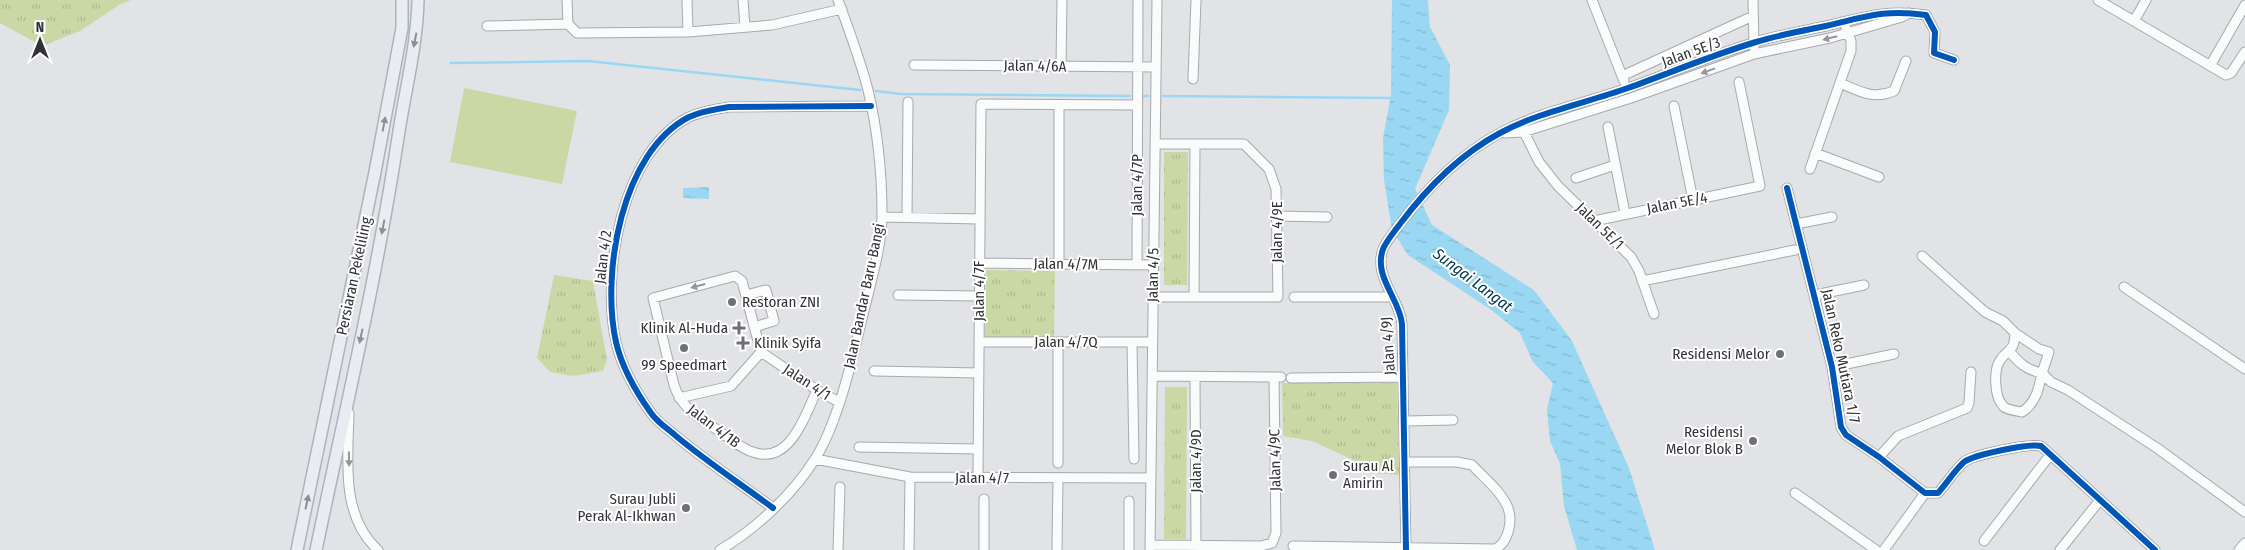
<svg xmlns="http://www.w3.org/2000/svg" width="2245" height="550" font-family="'Fira Sans Condensed',sans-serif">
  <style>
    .grass { fill: url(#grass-tufts) }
    .pitch { fill: #cad8a6 }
    .water { fill: url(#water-ripples) }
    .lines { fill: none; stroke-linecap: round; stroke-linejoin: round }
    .stream { stroke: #99d7f3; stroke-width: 2.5 }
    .minor-casing { stroke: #a7a9ac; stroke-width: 11 }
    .major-casing { stroke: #abb4bc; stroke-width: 14 }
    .minor { stroke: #fafbfb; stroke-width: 9 }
    .major { stroke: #e9edf1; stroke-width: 11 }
    .cycleway-casing { stroke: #fff; stroke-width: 9 }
    .cycleway { stroke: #0057b8; stroke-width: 6 }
    .oneway { fill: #969698 }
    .oneway2 { fill: #8d9093 }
    .poi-dot { fill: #6f7073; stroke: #fff; stroke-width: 2 }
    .labels { text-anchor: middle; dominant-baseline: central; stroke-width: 4; stroke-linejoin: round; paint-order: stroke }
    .street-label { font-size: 15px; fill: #313235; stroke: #fff }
    .poi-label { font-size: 15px; fill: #313235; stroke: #fff; text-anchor: end }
    .water-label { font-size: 16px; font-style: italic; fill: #00384b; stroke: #fff }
  </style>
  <defs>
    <pattern id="grass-tufts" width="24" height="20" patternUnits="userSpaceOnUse" patternTransform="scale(1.25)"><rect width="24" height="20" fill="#cad8a6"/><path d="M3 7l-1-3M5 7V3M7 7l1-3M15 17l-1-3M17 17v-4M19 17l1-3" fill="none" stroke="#aeba90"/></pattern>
    <pattern id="water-ripples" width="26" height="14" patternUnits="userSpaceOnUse" patternTransform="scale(1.25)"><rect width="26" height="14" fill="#99d7f3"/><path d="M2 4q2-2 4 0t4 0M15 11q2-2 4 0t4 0" fill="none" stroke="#84b9d1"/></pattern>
  </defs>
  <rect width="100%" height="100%" fill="#e1e3e6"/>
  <path class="grass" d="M0,0H131L119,5L80,31L42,46L0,23Z
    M1164,152H1188L1187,285H1164Z
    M986,270L1055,271L1054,339L985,338Z
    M554,275L593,281L607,360L603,371L573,376L550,372L537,358Z
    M1282,383H1397L1399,475L1361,472L1362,464L1312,441L1283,436Z
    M1165,387H1187L1186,539H1164Z"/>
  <path class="pitch" d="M464,88L577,111L562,184L450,162Z"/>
  <path class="water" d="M1392,0H1428L1430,27L1450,65L1449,110L1415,189L1432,225L1534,290L1572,341L1629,468L1655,550H1577L1564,506L1560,464L1550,441L1547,410L1553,383L1533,362L1520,333L1490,309L1408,255L1392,230L1384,180L1383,138L1391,95Z
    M709,187V199L683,198V188Z"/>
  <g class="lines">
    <path class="stream" d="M451,63L588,61L860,90
      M876,91L901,94L1130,96
      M1144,96H1148
      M1163,96L1391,98"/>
    <g class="minor-casing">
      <path id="minor" d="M567,0L568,24L577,33L688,32L687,0
        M743,0L745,27
        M1592,0L1624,81
        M1753,0L1754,47
        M2098,0L2226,75L2231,73L2245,52
        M2134,21L2146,0
        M487,26L568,24
        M688,32L772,25L842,9
        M914,65L1156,67
        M1061,66L1062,0
        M2210,66L2245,5
        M1622,76L1753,16
        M1193,79L1196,0
        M1840,83C1859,91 1873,100 1894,91L1906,61
        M1674,106L1693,200
        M1608,127L1625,213
        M1522,128L1539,162L1558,186L1631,257L1639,271L1654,314
        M1504,133L1523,132L1539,127L1631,98L1754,54L1830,38L1902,17L1909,13
        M1815,153L1879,177
        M1810,169L1851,51V41L1846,28
        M1576,178L1615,165
        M1787,188L1832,367L1841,427L1846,435L1879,457L1925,493H1938C1947,483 1954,471 1964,462C1973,455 2029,443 2041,446L2155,550
        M1276,216L1327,217
        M882,217L980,219
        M907,217L908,102
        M1594,221L1760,186L1739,82
        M1796,224L1832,217
        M1922,256L1985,312L2003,321L2015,333C2014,352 2010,347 2001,359C1993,369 1994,398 2004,407C2008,410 2016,411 2022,412C2036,403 2039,388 2042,373C2027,370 2020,364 2010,352
        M979,263L1153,265
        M1059,264V105
        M1137,265L1138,0
        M1642,281L1795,250
        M2124,287L2245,369
        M746,295L766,290L774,321L754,327
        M898,295L979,296
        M1815,295L1864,285
        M1153,297H1278L1276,189L1269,169L1244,144H1155
        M1194,297L1195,144
        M1294,297H1391
        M2015,333L2039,349L2049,352L2042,373L2051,382L2068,390L2157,448L2245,512
        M979,342H1152
        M1132,342L1134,459
        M1832,367L1894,354
        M874,371L979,373
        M1153,376L1281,377
        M1195,377L1196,545
        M1291,378L1403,377
        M817,390C809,407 797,442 778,451C755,463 731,439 713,427C705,421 695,415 688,408C681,401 677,394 674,385L653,298L735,276L742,281L761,352L817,390L839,402
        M679,398L731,386L761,352
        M349,413C348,458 340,516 378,550
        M1404,421L1453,420
        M859,447L978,449
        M1879,457L1898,436L1967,408L1969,403L1971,372
        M815,459L910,477L1150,478
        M1058,463V342
        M978,478L981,104L1137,105
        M1795,493L1876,550
        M984,499V550
        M1129,501V550
        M773,508C741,484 707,462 676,436C668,429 657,422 651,413C636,392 622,368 616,342C601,274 621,152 689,117C702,111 716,109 729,107L871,106
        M1984,541L2050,455
        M1150,545L1261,546L1272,543L1276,533L1274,377
        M1293,546L1495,549C1508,543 1513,522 1508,508C1502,492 1483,477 1472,465L1457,462H1405
        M720,550C756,529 793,494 815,459C839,421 853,355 864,311C871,281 882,246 882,214C882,175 877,128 868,90C860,59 849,30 838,0
        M838,550L840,487
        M909,550L910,477
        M1057,550L1058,478
        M1150,550L1157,0
        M1406,550L1402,324C1400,299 1373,277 1383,249C1387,240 1394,232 1400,224C1427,188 1459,155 1500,133C1539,112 1586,103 1628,88C1670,73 1712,55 1756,42C1779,35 1802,31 1826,26C1865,17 1884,9 1926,15L1935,32L1934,53L1954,60
        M1884,550L1925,493
        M2060,550L2100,500
        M2239,550L2245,543"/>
    </g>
    <g class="major-casing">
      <path id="major" d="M297,550L375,172L402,28V0
        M316,550C345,411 378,272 399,131C406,87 417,44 418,0"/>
    </g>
    <use href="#minor" class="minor"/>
    <use href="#major" class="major"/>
    <g class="cycleway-casing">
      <path id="cycleway" d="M1787,188L1832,367L1841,427L1846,435L1879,457L1925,493H1938C1947,483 1954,471 1964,462C1973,455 2029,443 2041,446L2155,550
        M773,508C741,484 707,462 676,436C668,429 657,422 651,413C636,392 622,368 616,342C601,274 621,152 689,117C702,111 716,109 729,107L871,106
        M1406,550L1402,324C1400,299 1373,277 1383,249C1387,240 1394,232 1400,224C1427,188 1459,155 1500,133C1539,112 1586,103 1628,88C1670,73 1712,55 1756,42C1779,35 1802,31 1826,26C1865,17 1884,9 1926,15L1935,32L1934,53L1954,60"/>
    </g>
    <use href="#cycleway" class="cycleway"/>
  </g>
  <defs><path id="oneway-solid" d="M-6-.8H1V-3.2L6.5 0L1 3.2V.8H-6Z" transform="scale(1.25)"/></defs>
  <g class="oneway">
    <use href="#oneway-solid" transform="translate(1830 38) rotate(166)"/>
    <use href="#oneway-solid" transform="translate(1708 71) rotate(160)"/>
    <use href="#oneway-solid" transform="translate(698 286) rotate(165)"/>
    <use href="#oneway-solid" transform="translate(349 459) rotate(89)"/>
  </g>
  <g class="oneway2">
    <use href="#oneway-solid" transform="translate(415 40) rotate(101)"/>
    <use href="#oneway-solid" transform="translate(384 124) rotate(-79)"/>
    <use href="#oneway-solid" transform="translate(383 227) rotate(101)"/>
    <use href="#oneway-solid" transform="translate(361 336) rotate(102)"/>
    <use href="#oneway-solid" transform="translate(307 502) rotate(-78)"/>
  </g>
  <g class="poi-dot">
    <circle cx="732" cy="302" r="5"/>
    <path d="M736.5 320.5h5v5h5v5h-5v5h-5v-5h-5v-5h5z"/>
    <path d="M740.5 335.5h5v5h5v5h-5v5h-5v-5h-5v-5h5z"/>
    <circle cx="684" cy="348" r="5"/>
    <circle cx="1780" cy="354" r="5"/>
    <circle cx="1753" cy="441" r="5"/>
    <circle cx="1333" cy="475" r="5"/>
    <circle cx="686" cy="508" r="5"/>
  </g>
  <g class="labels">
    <g class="street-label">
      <text transform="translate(1691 52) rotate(-20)">Jalan 5E/3</text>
      <text transform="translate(1035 66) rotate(1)">Jalan 4/6A</text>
      <text transform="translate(1137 185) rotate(-90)">Jalan 4/7P</text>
      <text transform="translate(1677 203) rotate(-11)">Jalan 5E/4</text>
      <text transform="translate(1600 226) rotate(44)">Jalan 5E/1</text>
      <text transform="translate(1277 232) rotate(-90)">Jalan 4/9E</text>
      <text transform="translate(603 257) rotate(-83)">Jalan 4/2</text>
      <text transform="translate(1066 264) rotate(1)">Jalan 4/7M</text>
      <text transform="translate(1153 275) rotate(-89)">Jalan 4/5</text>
      <text transform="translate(354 276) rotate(-78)">Persiaran Pekeliling</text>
      <text transform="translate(979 291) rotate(-90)">Jalan 4/7F</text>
      <text transform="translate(864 296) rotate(-78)">Jalan Bandar Baru Bangi</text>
      <text x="1066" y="342">Jalan 4/7Q</text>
      <text transform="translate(1388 346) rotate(-94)">Jalan 4/9J</text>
      <text transform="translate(1841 356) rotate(78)">Jalan Reko Mutiara 1/7</text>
      <text transform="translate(807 382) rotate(33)">Jalan 4/1</text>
      <text transform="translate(714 426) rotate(37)">Jalan 4/1B</text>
      <text transform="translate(1275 460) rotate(-91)">Jalan 4/9C</text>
      <text transform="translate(1196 461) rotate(-90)">Jalan 4/9D</text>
      <text x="982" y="478">Jalan 4/7</text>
    </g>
    <g class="poi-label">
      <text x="742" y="302" text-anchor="start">Restoran ZNI</text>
      <text x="728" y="328">Klinik Al-Huda</text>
      <text x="754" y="343" text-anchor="start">Klinik Syifa</text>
      <text x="1770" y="354">Residensi Melor</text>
      <text x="684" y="365" text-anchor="middle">99 Speedmart</text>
      <text x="1743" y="432">Residensi<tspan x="1743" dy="17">Melor Blok B</tspan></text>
      <text x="1343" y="466" text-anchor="start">Surau Al<tspan x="1343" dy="17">Amirin</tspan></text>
      <text x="676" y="499">Surau Jubli<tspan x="676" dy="17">Perak Al-Ikhwan</tspan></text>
    </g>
    <g class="water-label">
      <text transform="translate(1473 280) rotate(37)">Sungai Langat</text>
    </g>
  </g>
  <g transform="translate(40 40)" stroke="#ffffff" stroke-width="4" paint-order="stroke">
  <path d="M0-4L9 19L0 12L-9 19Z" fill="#313235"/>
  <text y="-8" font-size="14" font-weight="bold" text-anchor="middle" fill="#313235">N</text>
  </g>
</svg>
